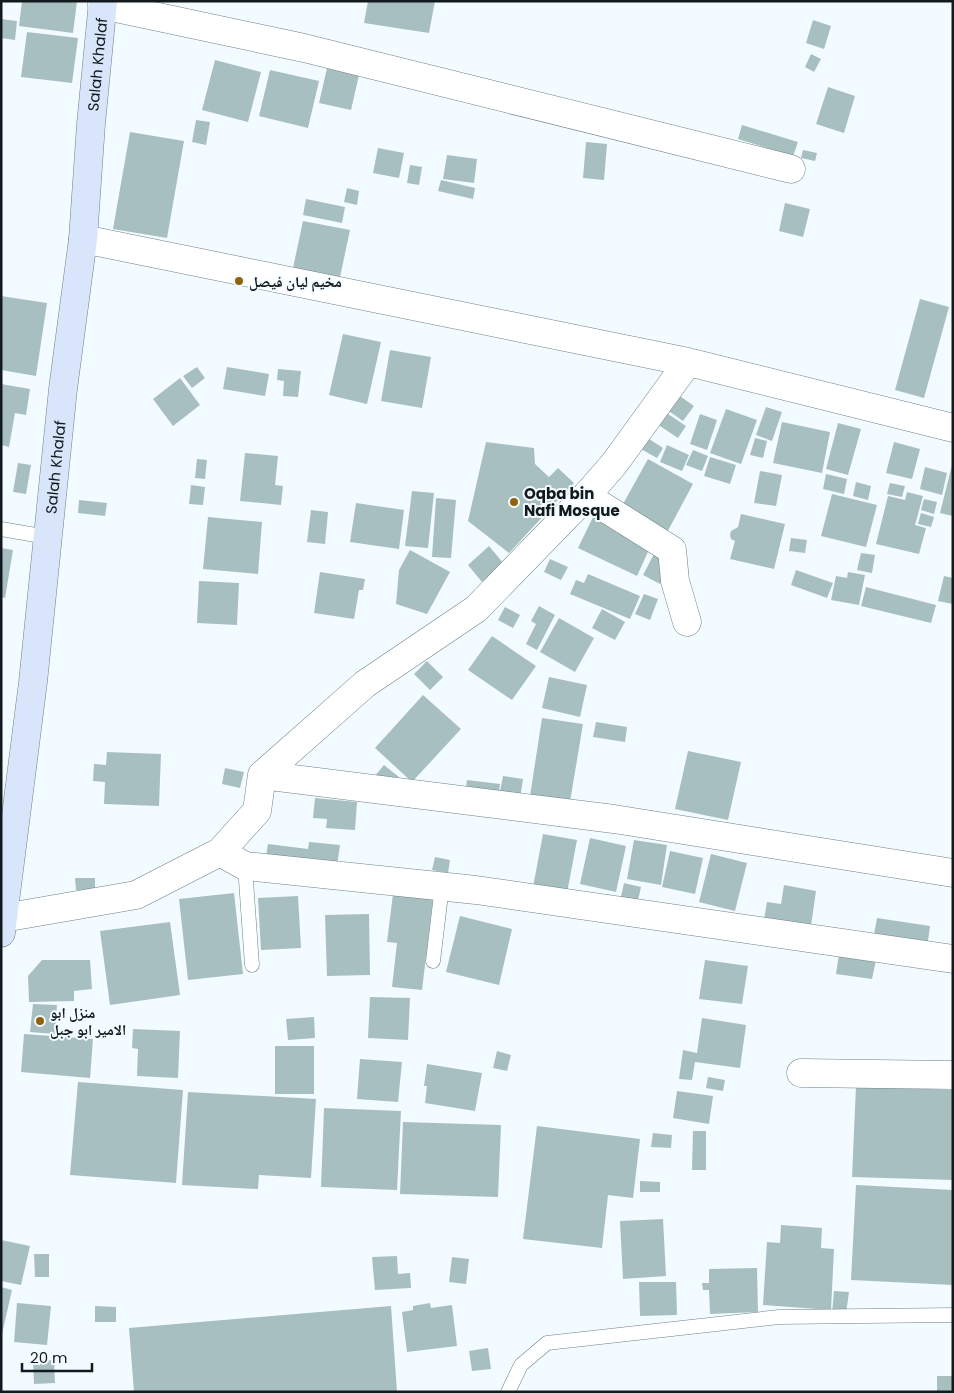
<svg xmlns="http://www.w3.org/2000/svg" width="954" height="1393" font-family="Poppins,'Noto Naskh Arabic',sans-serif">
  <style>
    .building { fill: #a8bfc0 }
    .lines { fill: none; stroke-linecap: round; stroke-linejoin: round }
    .lane-casing { stroke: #6e8089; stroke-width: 15 }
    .street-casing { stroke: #6e8089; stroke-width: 29 }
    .secondary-casing { stroke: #6e8089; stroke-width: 29 }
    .lane { stroke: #fff; stroke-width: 14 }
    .street { stroke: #fff; stroke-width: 28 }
    .secondary { stroke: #d8e5fa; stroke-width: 28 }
    .poi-dot { fill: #91620e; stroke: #f2fbff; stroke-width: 2 }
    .labels { text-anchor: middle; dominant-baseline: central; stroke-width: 4; stroke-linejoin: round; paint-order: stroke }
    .street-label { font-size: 15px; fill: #131a1e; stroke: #f2fbff }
    .poi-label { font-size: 15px; font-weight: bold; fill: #131a1e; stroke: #f2fbff; text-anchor: start }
  </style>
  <rect width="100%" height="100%" fill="#f2fbff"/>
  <path class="building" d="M22,1H77L73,33L19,26Z
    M368,1H435L429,33L364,23Z
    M1,19L17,21L15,40L1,38Z
    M813,20L831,26L824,49L806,43Z
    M27,32L78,38L72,83L21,77Z
    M811,54L821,59L814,72L805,67Z
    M215,60L261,72L248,122L202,110Z
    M327,68L359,75L351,110L319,103Z
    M270,70L319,81L308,128L259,116Z
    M828,87L855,96L844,133L816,124Z
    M196,120L210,122L206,145L192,142Z
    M742,125L798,142L793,156L738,139Z
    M130,132L184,141L167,238L113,229Z
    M586,142L607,144L604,180L583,178Z
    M378,148L404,153L399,178L373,173Z
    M803,150L817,153L815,161L801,158Z
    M447,155L477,159L474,183L443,179Z
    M410,165L422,167L419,185L407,183Z
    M441,180L475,188L473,199L438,191Z
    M347,188L359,191L357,205L344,202Z
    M306,199L345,207L342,223L303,215Z
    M785,203L810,209L803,237L779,231Z
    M303,221L350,230L340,277L293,268Z
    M1,296L47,303L36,376L1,370Z
    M920,299L949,307L924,398L895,390Z
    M343,334L381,342L367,404L329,395Z
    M390,350L431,357L422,408L381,401Z
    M197,367L205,378L192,388L183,376Z
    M227,367L269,374L265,396L223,389Z
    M278,369L301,371L298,397L283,396L284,381L277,380Z
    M180,378L200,405L173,426L153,399Z
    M1,384L30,389L26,415L15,413L9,447L1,445Z
    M677,394L694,406L683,421L666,409Z
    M766,407L782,412L772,441L756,435Z
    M726,409L757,420L741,464L710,453Z
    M662,410L686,426L678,438L654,422Z
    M700,414L717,420L707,450L690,444Z
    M782,422L830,432L822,473L773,463Z
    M838,423L861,429L848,475L826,469Z
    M646,437L663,448L657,458L639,448Z
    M755,438L767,441L763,458L750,455Z
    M486,442L534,448L535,464L549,477L558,468L574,483L509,553L468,521Z
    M894,442L920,449L912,479L886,473Z
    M667,445L689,455L682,471L660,462Z
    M693,450L708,456L702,471L686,465Z
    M245,453L278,456L275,485L283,486L281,505L240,501Z
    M710,457L736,465L730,484L704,476Z
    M197,459L207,460L205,479L195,478Z
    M648,459L693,484L664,538L618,513Z
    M18,463L31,465L26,494L13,492Z
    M952,465H953V516L940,513Z
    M925,467L947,473L942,495L920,489Z
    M760,471L782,475L776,506L754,503Z
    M826,474L847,479L844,494L823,489Z
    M856,482L871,486L868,500L853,496Z
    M890,483L905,486L902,497L887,494Z
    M191,485L205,487L203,505L189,504Z
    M412,491L434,493L428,548L405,546Z
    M907,492L923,496L915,525L926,528L919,554L876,544L888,496L905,500Z
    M832,494L877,505L866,547L821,536Z
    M436,498L456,500L451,558L432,557Z
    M924,499L937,502L934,514L921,510Z
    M79,500L107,503L105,516L78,513Z
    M356,503L404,510L399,549L350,542Z
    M311,510L328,512L325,544L307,542Z
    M921,513L934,517L931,527L918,524Z
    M741,514L785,524L774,569L730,559L735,541L731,539L730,535L731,531L738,527Z
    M594,515L652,543L637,576L578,548Z
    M208,517L262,522L258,574L203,569Z
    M791,538L807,540L805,553L789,551Z
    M489,546L504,564L482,582L468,565Z
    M1,548L13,550L5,598L1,597Z
    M410,550L450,572L427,614L396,604L399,570Z
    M861,553L875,555L872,573L857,570Z
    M654,554L671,563L660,584L643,575Z
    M550,559L568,567L561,580L544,572Z
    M796,570L833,583L827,598L791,585Z
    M320,572L365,579L363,590H359L354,619L314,613Z
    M848,572L865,575L859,605L831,600L836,576L847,578Z
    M588,574L640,596L630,619L570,594L576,580L584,583Z
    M944,576L953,578V604L938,601Z
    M199,581L239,583L237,625L197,623Z
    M866,587L936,605L931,623L861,606Z
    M644,594L658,599L650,620L635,614Z
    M539,606L555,615L537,650L526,644L536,624L531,621Z
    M505,607L520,615L513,628L498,620Z
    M602,609L625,622L615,640L592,628Z
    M559,618L594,638L575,672L540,652Z
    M492,636L536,666L512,700L468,670Z
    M427,661L443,677L430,690L414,674Z
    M549,677L587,685L580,717L542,708Z
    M423,695L461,729L412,782L375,748Z
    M542,718L583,724L570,802L530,796Z
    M596,722L627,727L625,742L593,737Z
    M688,751L741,762L728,820L675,809Z
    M107,752L161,754L159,806L104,804L105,782L93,781L94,764L106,765Z
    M384,765L399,777L388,789L374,777Z
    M225,768L244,772L240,788L222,784Z
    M503,776L523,779L520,799L499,796Z
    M467,780L500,784L498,799L465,794Z
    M315,798L357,802L355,830L326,828L327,819L313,818Z
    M543,834L577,840L567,893L533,887Z
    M590,838L626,846L616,892L580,884Z
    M634,840L667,845L661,885L627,879Z
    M309,842L340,845L337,866L266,857L268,844L308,849Z
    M670,851L703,858L695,894L662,887Z
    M711,854L747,863L735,911L699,902Z
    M435,857L450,860L448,873L432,870Z
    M75,878H95V890H76Z
    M624,883L641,887L637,905L620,901Z
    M784,885L816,891L811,926L764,919L767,902L781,904Z
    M234,893L243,974L188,980L179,899Z
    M393,894L433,898L422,990L392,987L397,943L387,942Z
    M298,896L301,948L261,950L258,898Z
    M369,914L370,975L327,976L325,915Z
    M460,916L512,929L499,985L446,972Z
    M877,918L930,926L927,948L873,940Z
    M170,922L180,995L110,1005L100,931Z
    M839,954L876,960L872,979L836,974Z
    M42,960H90L92,989L74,991V1001L29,1002L28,976Z
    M705,960L748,966L742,1004L699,999Z
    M370,997L410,998L408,1040L368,1038Z
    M33,1004L57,1005L55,1034L30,1032Z
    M314,1017L315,1038L288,1040L286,1019Z
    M702,1018L746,1025L740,1068L695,1062L692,1080L679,1079L683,1050L697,1053Z
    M133,1029L180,1031L178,1078L137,1076L138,1049L132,1048Z
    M24,1034L93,1039L90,1078L21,1072Z
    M275,1046H314V1094H275Z
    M497,1051L511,1055L507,1071L493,1068Z
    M360,1059L402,1062L398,1102L357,1099Z
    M427,1064L482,1073L475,1111L425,1103L427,1086H424Z
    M708,1077L725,1080L723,1091L706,1088Z
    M78,1082L183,1090L176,1183L70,1175Z
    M856,1086L953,1090V1180L852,1177Z
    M677,1091L713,1096L709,1124L673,1118Z
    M188,1092L316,1099L311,1178L259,1175L258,1189L182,1185Z
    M324,1108L401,1111L397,1190L321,1187Z
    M403,1122L501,1125L498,1197L400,1194Z
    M537,1126L640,1139L633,1198L608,1195L602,1248L523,1239Z
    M693,1131H706V1170H692Z
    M653,1133L672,1135L671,1148L651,1147Z
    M640,1181L660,1182V1192H640Z
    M856,1185L953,1190V1285L851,1280Z
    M663,1219L666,1276L623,1279L620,1221Z
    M781,1225L822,1228L821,1248L834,1249L831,1310L763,1305L767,1242L780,1243Z
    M1,1240L30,1246L21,1285L1,1281Z
    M34,1254H49V1277H35Z
    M397,1256L398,1274L410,1273L411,1288L375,1290L372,1257Z
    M452,1257L469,1259L466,1284L449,1282Z
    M757,1268L758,1312L710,1314L709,1290H703L702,1283H709V1269Z
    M639,1282H676L677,1315L640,1316Z
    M1,1287L12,1290L2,1334H1Z
    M834,1291L849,1292L846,1314L832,1313Z
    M17,1303L51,1306L47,1345L14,1342Z
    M430,1303L431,1308L452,1305L457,1346L407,1352L402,1312L413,1310V1306Z
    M95,1306L116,1307V1322H95Z
    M391,1306L397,1392H134L129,1328Z
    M488,1348L491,1369L472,1371L469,1351Z
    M54,1360L55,1383L34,1384L33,1361Z
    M937,1376H953V1392H937Z"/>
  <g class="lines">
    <g class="lane-casing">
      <path id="lane" d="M1,529L47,537
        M245,866L252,965
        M433,961L442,886
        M508,1392L521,1365L547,1343L779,1317L953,1315"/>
    </g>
    <g class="street-casing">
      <path id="street" d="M102,5L304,48L791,169
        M83,239L688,362L953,428
        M586,496L672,550L675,581L687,622
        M262,775L614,819L953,873
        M220,852L245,866L476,890L953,959
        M3,918L136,895L220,852L257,811L262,775L365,684L476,609L586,496L614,464L688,362
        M801,1073L953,1075"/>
    </g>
    <g class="secondary-casing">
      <g id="secondary">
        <path id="s1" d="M1,933L33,682L63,389L83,239L91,124L103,1"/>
      </g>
    </g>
    <use href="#lane" class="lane"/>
    <use href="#street" class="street"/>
    <use href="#secondary" class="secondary"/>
  </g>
  <g class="poi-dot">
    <circle cx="239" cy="281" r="5"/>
    <circle cx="514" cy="502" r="5"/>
    <circle cx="40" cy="1021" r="5"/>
  </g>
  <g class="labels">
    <g class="street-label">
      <text stroke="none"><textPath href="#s1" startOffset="874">Salah Khalaf</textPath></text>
      <text stroke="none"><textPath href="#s1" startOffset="469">Salah Khalaf</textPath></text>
    </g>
    <g class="poi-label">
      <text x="249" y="281">مخيم ليان فيصل</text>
      <text x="524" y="493">Oqba bin<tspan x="524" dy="17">Nafi Mosque</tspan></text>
      <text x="50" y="1012">منزل ابو<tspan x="50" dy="17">الامير ابو جبل</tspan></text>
    </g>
  </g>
  <rect width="954" height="1393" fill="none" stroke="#131a1e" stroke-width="5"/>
  <path d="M22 1363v8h70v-8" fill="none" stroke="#131a1e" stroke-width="2.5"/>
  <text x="30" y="1363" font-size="15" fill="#131a1e" stroke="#f2fbff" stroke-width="4" paint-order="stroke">20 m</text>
</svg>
